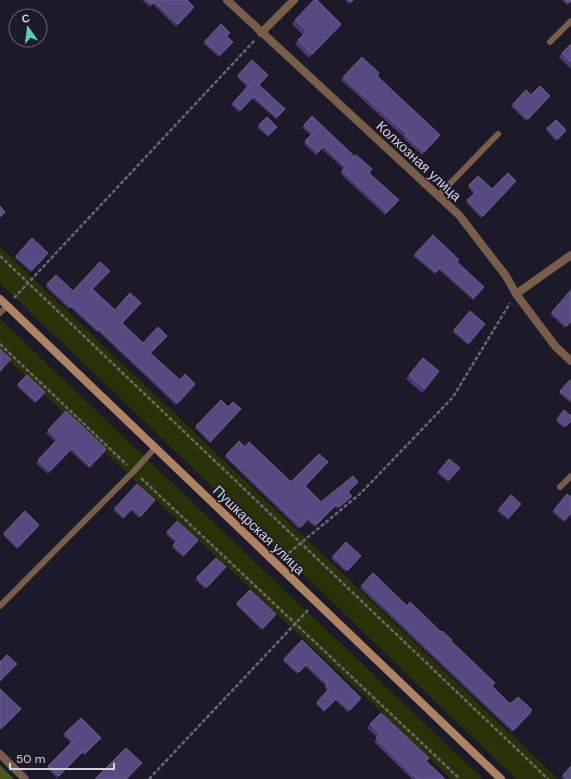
<svg xmlns="http://www.w3.org/2000/svg" width="571" height="779" font-family="'DM Sans',sans-serif">
  <style>
    .green { fill: #293106 }
    .forest { fill: #4b561c }
    .lines { fill: none; stroke-linecap: round; stroke-linejoin: round }
    .path { stroke: #696775; stroke-width: 2.5; stroke-dasharray: 4 2; stroke-linecap: butt }
    .lane { stroke: #795d4a; stroke-width: 6 }
    .street { stroke: #795d4a; stroke-width: 8 }
    .secondary { stroke: #af8264; stroke-width: 8 }
    .wall { fill: #493a74 }
    .shaded-wall { fill: #302651 }
    .building { fill: #584a80; stroke: #6b608e }
    .labels { text-anchor: middle; dominant-baseline: central; stroke-width: 3; stroke-linejoin: round; paint-order: stroke }
    .street-label { font-size: 14px; fill: #d5d3df; stroke: #1c1929 }
  </style>
  <rect width="100%" height="100%" fill="#1c1929"/>
  <path class="green" d="M0,247L558,779H516L0,283Z
    M0,319L483,779H451C302,635 149,496 0,352Z"/>
  <path class="forest" d="M0,765L14,779H0Z"/>
  <g class="lines">
    <path class="path" d="M0,256L548,779
      M14,298L255,40
      M0,344L127,465
      M141,478L460,779
      M284,557L361,493L453,397L510,303
      M149,779L309,609"/>
    <path class="lane" d="M550,42L571,21
      M438,196L498,134
      M0,313L7,306
      M560,487L571,476
      M0,606L134,471L155,448"/>
    <path class="street" d="M227,0L459,215L506,276L516,294L555,346L571,361
      M261,33L294,0
      M516,294L571,255
      M0,754L25,779"/>
    <path class="secondary" d="M0,299L501,779"/>
  </g>
  <path class="wall" d="M142,0H187L192,10L176,27L153,4L150,7Z
    M345,0H354L349,4Z
    M562,0H571V1L567,5Z
    M295,20L339,28L309,58L295,44L298,40L303,35L292,24Z
    M230,33L227,37L231,44L219,57L203,43L205,41Z
    M571,44V69L559,57L562,53Z
    M379,73L377,76L438,138L422,155L403,138L404,137L341,80L343,77Z
    M238,75H268L259,85L285,109L276,119L252,98L239,112L231,105L247,87L237,77Z
    M531,95L550,96L526,121L511,106L513,104Z
    M259,125L275,129L268,137L258,128Z
    M304,125L369,173L397,202L385,215L340,173L344,169L322,149L316,155L304,144L311,135L302,128Z
    M547,128L565,132L556,141L546,130Z
    M514,183L481,218L466,202L474,194L468,187L469,185L492,189Z
    M415,254L457,262L484,287L473,300L439,270L435,274L413,256Z
    M47,255L31,272L15,258L16,256Z
    M110,271L93,289L115,310L141,303L122,323L143,343L166,338L151,353L180,380L195,384L176,405L98,331L97,332L70,307L69,309L46,287L47,284L73,291Z
    M552,312L571,321L565,328L550,314Z
    M483,326L468,345L453,332L454,330Z
    M439,371L422,393L406,379L409,375Z
    M571,380V403L559,393Z
    M18,384L44,394L35,403L17,386Z
    M228,407L241,409L210,443L195,428L196,426Z
    M557,419L571,421L564,428L556,421Z
    M48,430L105,452L89,468L70,451L48,474L36,463L55,441L46,433Z
    M245,447L291,482L328,462L305,487L321,502L358,482L348,492L350,498L337,509L335,506L315,527L307,520L299,529L225,457L226,455Z
    M459,470L448,482L437,473L439,471Z
    M155,500L139,518L131,510L123,519L113,510L115,508Z
    M521,504L508,520L497,511L499,509Z
    M554,510L571,513L564,522L552,512Z
    M38,527L17,549L3,535L4,533Z
    M167,532L197,542L183,557L172,547L176,543L166,534Z
    M333,556H361L346,572L331,558Z
    M226,567L205,589L195,579L197,577Z
    M362,585L407,606L441,632L451,641L494,685L492,687L510,704L531,713L512,732L360,588Z
    M237,603L275,616L262,630L236,605Z
    M302,640L360,700L348,712L335,700L324,712L316,704L328,691L325,688L326,686L305,666L297,674L283,661Z
    M370,724L427,762L445,779H412L374,742L377,737L367,728Z
    M65,733L99,740L84,755L82,753L57,778L47,768L71,743L63,735Z
    M563,775L571,779H564L561,777Z"/>
  <path class="shaded-wall" d="M194,7L192,10L176,27L178,24Z
    M341,24L339,28L309,58L312,54Z
    M72,448L70,451L48,474L50,471Z
    M142,763L139,767L128,779H126Z"/>
  <path class="building" d="M147,0H187L194,7L178,24L155,2L152,4Z
    M314,0H317L341,24L312,54L298,40L307,31L295,20Z
    M348,0H353L351,2Z
    M565,0H571V1L568,3Z
    M221,24L230,33L226,36L233,42L220,55L205,41Z
    M571,44V62L562,53Z
    M362,57L379,73L377,76L440,135L424,152L405,135L407,134L343,77Z
    M252,60L268,75L259,85L285,109L277,117L254,96L241,110L233,103L249,85L238,75Z
    M540,86L550,96L528,119L513,104L526,90L531,95Z
    M312,116L355,157L356,155L372,169L369,173L399,200L387,212L342,170L346,167L324,146L318,152L305,141L313,133L304,125Z
    M267,117L277,127L269,135L259,125Z
    M556,120L566,130L558,139L547,128Z
    M508,173L516,181L483,216L467,200L476,192L469,185L478,176L492,189Z
    M0,206L5,212L0,217Z
    M433,235L459,260L457,262L484,287L474,298L440,267L436,272L415,254Z
    M32,238L48,253L32,270L16,256Z
    M100,262L110,271L92,289L115,310L130,293L141,303L122,323L143,343L158,327L167,336L150,353L180,380L185,374L195,384L178,403L99,329L98,330L72,305L71,307L47,284L56,275L73,291Z
    M571,290V321L567,326L552,312Z
    M470,311L485,324L469,343L454,330Z
    M0,349L11,359L0,371Z
    M423,358L439,371L425,389L409,375Z
    M27,375L45,392L36,401L18,384Z
    M570,380H571V400L560,391Z
    M221,400L228,407L233,402L241,409L211,441L196,426Z
    M564,410L571,416V421L566,426L557,419Z
    M66,411L106,449L90,466L72,448L50,471L38,460L58,439L48,430Z
    M239,441L245,447L249,442L291,482L319,454L328,462L305,486L321,502L353,476L358,482L348,492L352,496L339,507L337,504L316,525L309,518L301,527L226,455Z
    M449,459L460,468L449,480L439,471Z
    M137,484L155,500L141,516L133,508L124,517L115,508Z
    M567,494L571,497V513L565,520L554,510Z
    M511,495L521,504L509,517L499,509Z
    M25,511L39,525L18,547L4,533Z
    M177,521L198,540L184,555L173,545L177,541L167,532Z
    M346,542L361,556L348,570L333,556Z
    M216,558L226,567L207,587L197,577Z
    M373,573L407,606L410,602L441,632L442,631L452,640L451,641L495,683L492,686L510,704L518,697L532,710L514,730L362,585Z
    M250,590L276,614L263,628L237,603Z
    M302,640L361,698L350,710L337,698L325,710L317,702L329,689L326,686L328,684L307,664L299,672L284,659Z
    M7,655L17,664L0,681V662Z
    M0,689L21,709L1,729L0,727Z
    M381,713L429,758L426,761L445,779H417L376,738L380,734L370,724Z
    M81,718L101,738L85,753L83,751L59,776L48,766L73,741L65,733Z
    M126,748L142,763L126,779H95Z
    M571,766V779H567L563,775Z"/>
  <g class="labels">
    <g class="street-label">
      <text transform="translate(419 161) rotate(43)">Колхозная улица</text>
      <text transform="translate(259 530) rotate(44)">Пушкарская улица</text>
    </g>
  </g>
  <g transform="translate(28 28) rotate(346)"><circle r="19" fill="#1c1929" stroke="#666372"/>
  <path d="M0-3L7 15L0 10L-7 15Z" fill="#56cec3"/>
  <text y="-6" font-size="11" font-weight="bold" text-anchor="middle" fill="#d5d3df">С</text>
  </g>
  <path d="M10 763v6h104v-6" fill="none" stroke="#d5d3df" stroke-width="2"/>
  <text x="16" y="763" font-size="12" fill="#d5d3df" stroke="#1c1929" stroke-width="3" paint-order="stroke">50 m</text>
</svg>
